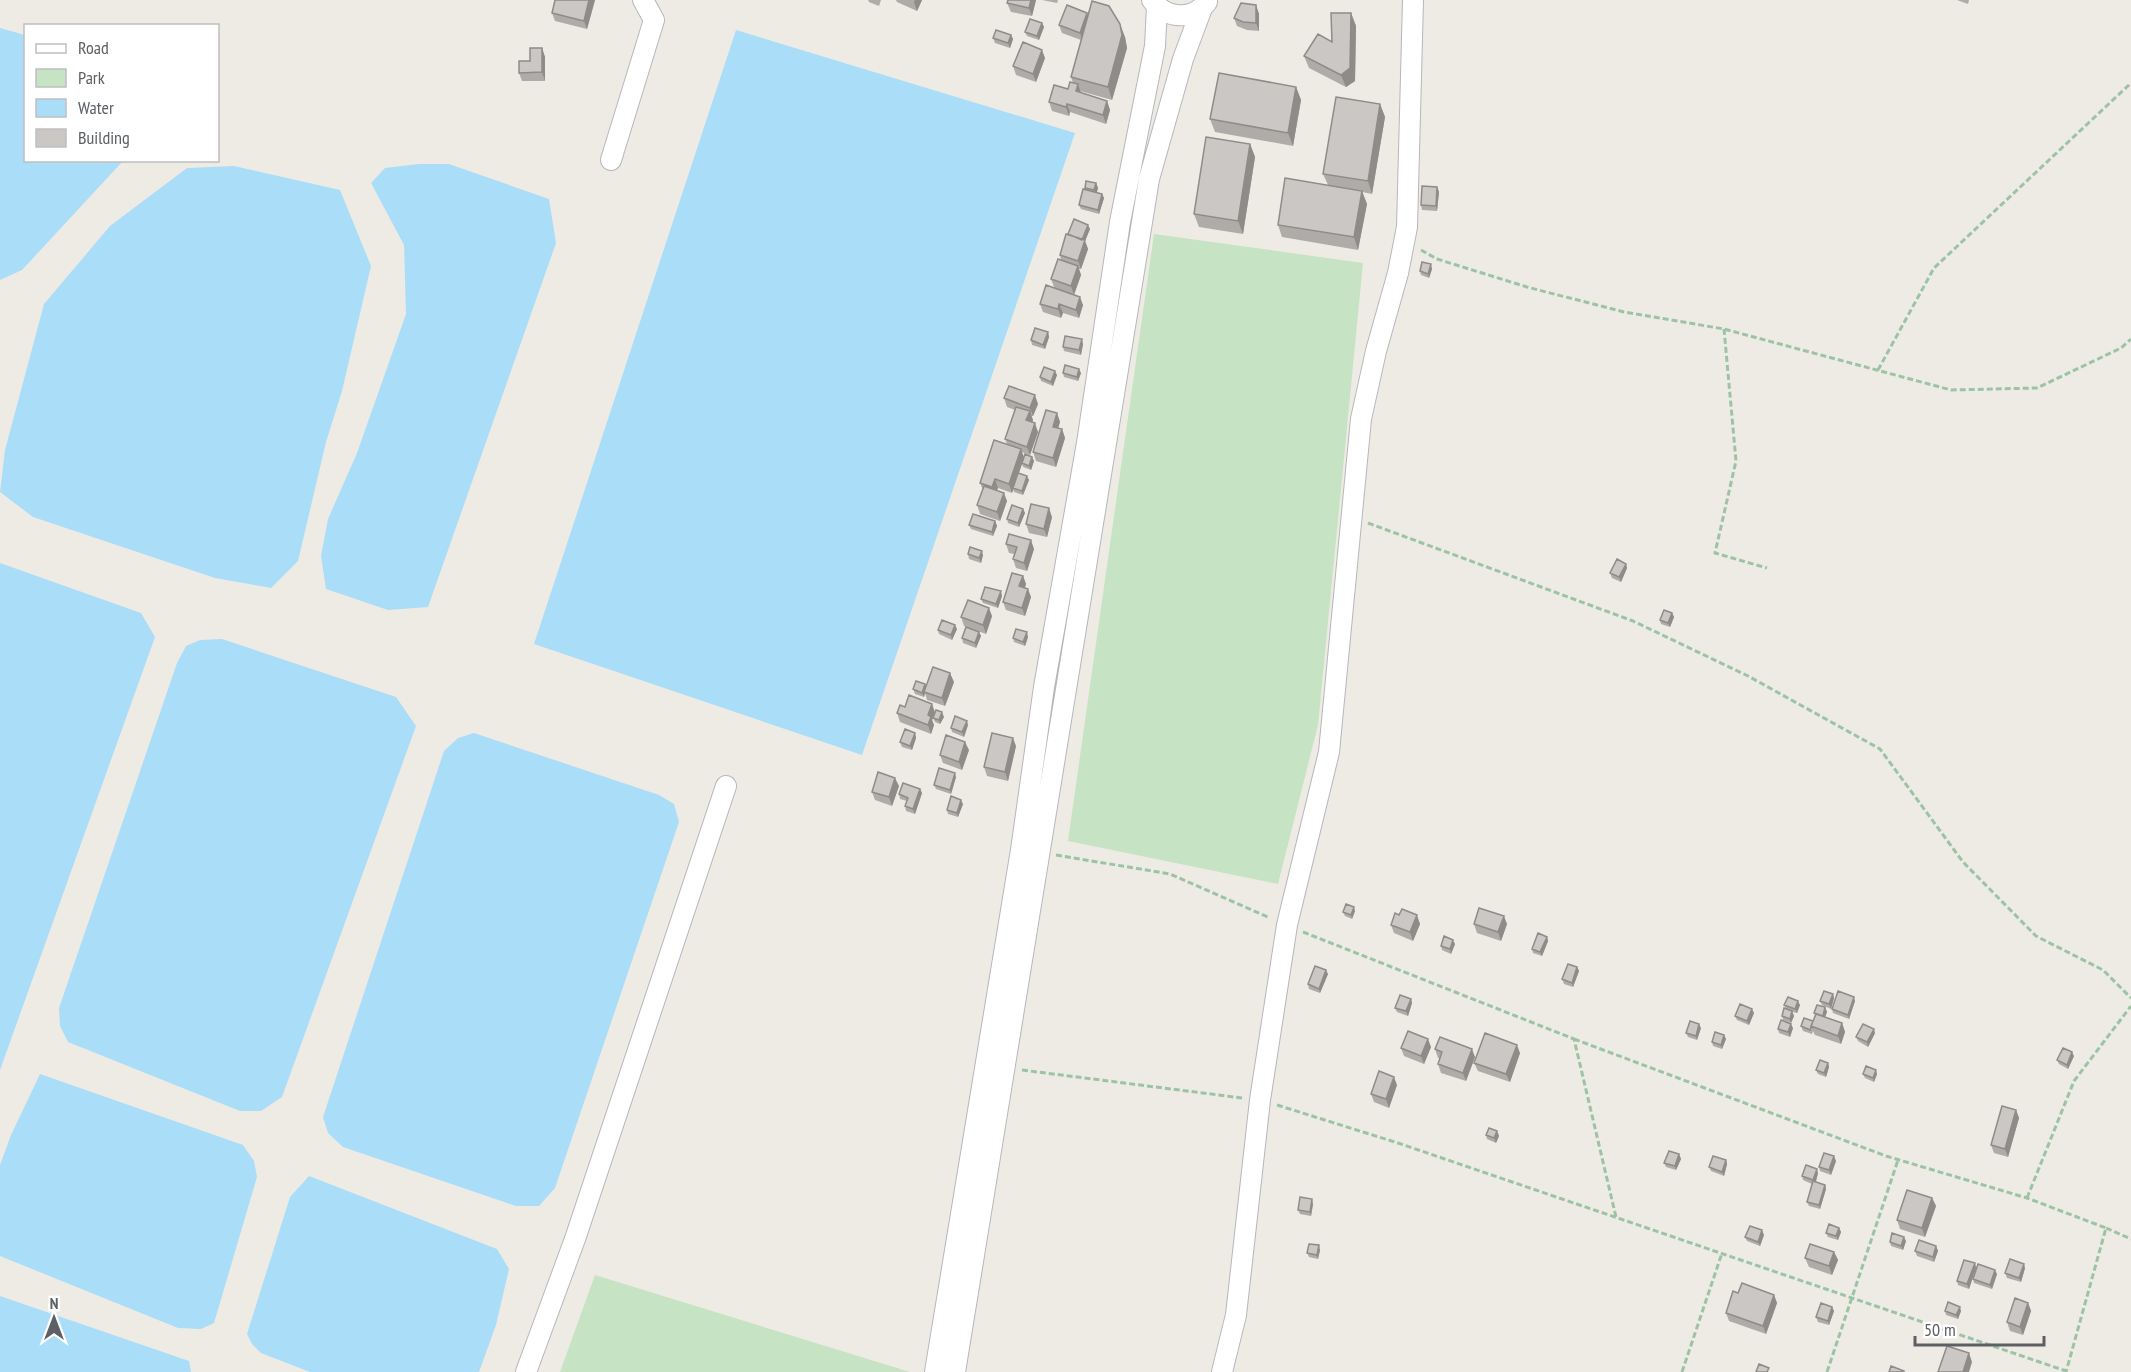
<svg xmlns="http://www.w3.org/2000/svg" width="2131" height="1372" font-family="'PT Sans Narrow',sans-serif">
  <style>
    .green { fill: #c6e3c3 }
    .water { fill: #aaddf8 }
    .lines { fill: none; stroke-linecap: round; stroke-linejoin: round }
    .minor-casing { stroke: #b5b7ba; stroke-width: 22 }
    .path { stroke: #9cc4a4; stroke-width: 3; stroke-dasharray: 6 3; stroke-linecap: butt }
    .minor { stroke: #fff; stroke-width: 20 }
    .wall { fill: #afaba9 }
    .shaded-wall { fill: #8e8b89 }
    .building { fill: #cbc7c4; stroke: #8e8b89; stroke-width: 1.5 }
  </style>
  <rect width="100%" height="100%" fill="#eeebe5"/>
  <path class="green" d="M1154,234L1363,263L1318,725L1278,884L1068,841Z
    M595,1275L910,1372H560Z"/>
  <path class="water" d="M0,28L25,35L26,160L123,161L22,270L0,280Z
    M736,30L1075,133L862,755L534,644Z
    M419,164H449L549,199L556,243L428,607L388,610L326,589L321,556L328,519L357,453L406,314L404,245L371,183L385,168Z
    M234,166L340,190L371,266L342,391L326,442L298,561L271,588L215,578L33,517L0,492L5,450L44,304L110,226L187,168Z
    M0,563L141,613L155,637L0,1070Z
    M222,639L396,697L416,726L282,1097L261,1111H240L68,1042L60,1026L59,1008L177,663L186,646L200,640Z
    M474,733L659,795L674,804L679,822L555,1188L539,1206H516L343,1147L328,1133L323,1117L444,751L458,738Z
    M40,1074L243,1145L254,1161L257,1177L214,1323L201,1329L178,1328L0,1256V1165L11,1135Z
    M309,1176L497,1249L509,1269L496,1325L479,1372H310L261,1353L252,1344L247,1334L290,1197Z
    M0,1296L189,1361L191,1372H0Z"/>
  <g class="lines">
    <g class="minor-casing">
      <path id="minor" d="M1152,0C1166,19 1192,21 1207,2
        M611,160L654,20L643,0
        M526,1372L575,1239L726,786
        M935,1372L1021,850L1044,687L1087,443L1120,222L1155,46L1157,6
        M955,1372L1149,179L1183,59L1202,8
        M1222,1372L1236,1315L1260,1100L1287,925L1329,752L1361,419L1376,351L1398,273L1407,227L1413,0"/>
    </g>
    <path class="path" d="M1421,250L1437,259L1527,287L1624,312L1724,329L1951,390L2037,388L2121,348L2131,339
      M1724,329L1736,461L1715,553L1767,568
      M1878,370L1934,268L2131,83
      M1368,523L1633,621L1748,676L1880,749L1963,862L2036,936L2103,970L2131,998
      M1056,855L1170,874L1270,918
      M1303,932L1574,1039L1616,1217
      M1574,1039L1886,1156L2027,1198L2106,1228L2066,1372
      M1022,1070L1242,1098
      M1277,1105L1398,1143L2066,1371
      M2027,1198L2074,1081L2131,1006
      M2106,1228L2131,1239
      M1682,1372L1722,1253
      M1827,1372L1898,1160"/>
    <use href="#minor" class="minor"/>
  </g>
  <path class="wall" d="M555,0H595L587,29L555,21L552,13Z
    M868,0H881L879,6L869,2Z
    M896,0H922L917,11L897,2Z
    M1008,0H1036L1032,16L1011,12L1007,3Z
    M1042,0H1058L1057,3Z
    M1957,0H1969L1968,4Z
    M1256,5L1259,14V31L1247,30L1237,26L1234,18Z
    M1087,13L1088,16L1125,37L1127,48L1112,100L1080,91L1081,93L1107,101L1110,110L1106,124L1070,112L1069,116L1052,111L1049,102L1068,89L1073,83L1071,77L1081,40L1062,33L1059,25Z
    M1351,13L1356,26L1355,81L1346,87L1309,68L1304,56L1332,42Z
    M1042,23L1044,27L1039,40L1027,36L1025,32Z
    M1011,35L1013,39L1010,48L995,43L993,38Z
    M542,48L545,57V81H522L519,73Z
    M1045,58L1036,82L1016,75L1013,66Z
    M1296,87L1301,100L1293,146L1215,132L1210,119Z
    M1380,104L1385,117L1372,194L1362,192L1367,204L1358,250L1282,237L1278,225L1328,185L1323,174Z
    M1250,144L1255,157L1243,234L1199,227L1194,214Z
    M1096,183L1098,188L1097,192L1102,194L1104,198L1099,214L1081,209L1079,205L1085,190V188Z
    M1437,187L1439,192L1437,211L1422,210L1421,205Z
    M1090,229L1085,241L1088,249L1081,269H1079L1081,275L1074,294L1083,305L1079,318L1063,313L1061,318L1043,312L1040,304L1054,287L1051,279L1061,260L1060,255L1068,235Z
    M1432,269L1429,278L1421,275L1420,271Z
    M1048,332L1049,337L1045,349L1032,345L1031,340Z
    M1083,344L1081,355L1064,351L1063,347Z
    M1063,373H1081L1078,381L1064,377Z
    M1057,375L1053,386L1041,381L1040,377Z
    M1004,398L1038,404L1033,416H1031L1033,420L1032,422L1038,432L1030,455L1022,452L1024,457H1032L1034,461L1031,470L1023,467L1022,464L1019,473L1029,480L1023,495L1014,492L1013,489L1012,493L998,488L997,490L1007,501L1000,521L980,514L977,505L983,490L980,483L1007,444L1005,439L1015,410L1007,407Z
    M1057,413L1060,422L1058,428L1062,429L1065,438L1056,467L1036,461L1033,452Z
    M1023,509L1025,513L1019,527L1008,523L1007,519Z
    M1052,517L1047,537L1029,533L1026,524Z
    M995,521L997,526L993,536L971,529L969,525Z
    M1006,544L1034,549L1027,571L1016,568L1013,559L1014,554L1009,553Z
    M968,554L983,555L981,563L969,559Z
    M1626,564L1627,568L1621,582L1612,578L1610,573Z
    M1023,576L1026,584L1025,587L1031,597L1025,616L1006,610L1003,602Z
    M1002,596L998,608L983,603L981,599Z
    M1672,613L1674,617L1670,627L1661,624L1660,620Z
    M992,616L986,634L964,626L961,617Z
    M957,629L952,640L939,634L938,630Z
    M979,632L981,636L976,648L963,643L962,638Z
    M1028,637L1025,646L1014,642L1013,638Z
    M954,682L945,706L927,700L925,693L924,697L915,694L913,689Z
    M932,704L935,713L932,720L934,725L931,734L900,722L897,713L905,707Z
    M944,717L940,724L935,722L933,718Z
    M968,725L964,737L952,732L951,728Z
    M915,733L916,738L912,750L902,747L900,742Z
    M1016,746L1008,781L987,776L984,767Z
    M969,750L962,770L943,763L940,755Z
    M956,777L951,794L936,789L934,785Z
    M899,786L892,806L875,800L872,792Z
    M920,789L922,793L915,814L906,811L905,806L907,801L900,799L899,794Z
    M963,804L958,817L948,814L947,810Z
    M1355,911L1352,919L1345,916L1343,912Z
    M1399,915L1420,924L1413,941L1394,933L1391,925Z
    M1474,924H1507L1501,941L1477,933Z
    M1547,937L1548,941L1542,956L1533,953L1532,949Z
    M1455,944L1451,954L1442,950L1441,946Z
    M1577,967L1579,971L1573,987L1564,984L1562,979Z
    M1328,974L1320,993L1309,989L1308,984Z
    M1833,994L1834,998L1831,1009L1822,1005L1820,1001Z
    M1411,999L1412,1003L1408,1016L1397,1012L1395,1008Z
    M1855,1001L1849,1019L1833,1013L1832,1009Z
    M1784,1005H1800L1797,1013L1792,1012L1794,1016L1791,1023L1783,1020L1782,1016L1786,1009Z
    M1825,1007L1827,1012L1825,1017L1842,1023L1845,1032L1841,1044L1815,1035L1813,1031L1812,1034L1803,1031L1801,1026L1813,1021L1815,1015L1814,1013Z
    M1754,1013L1749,1025L1737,1020L1735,1016Z
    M1701,1028L1697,1040L1688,1037L1686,1033Z
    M1793,1028L1790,1037L1779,1033L1778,1029Z
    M1875,1033L1868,1047L1858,1041L1856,1037Z
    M1724,1035L1726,1039L1722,1049L1713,1046L1712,1042Z
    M1431,1047L1424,1064L1404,1056L1401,1048Z
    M1435,1049L1475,1057L1466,1081L1441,1073L1438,1064L1440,1058H1438Z
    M1520,1053L1510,1082L1478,1071L1474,1063Z
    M2074,1056L2068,1069L2059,1064L2057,1060Z
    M1828,1063L1829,1067L1826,1077L1818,1074L1816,1070Z
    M1863,1074H1877L1874,1082L1865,1078Z
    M1397,1085L1389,1108L1374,1102L1371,1094Z
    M2016,1110L2019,1118L2008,1157L1994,1153L1991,1145Z
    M1497,1131L1499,1136L1496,1143L1487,1139L1486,1135Z
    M1679,1154L1681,1159L1676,1170L1666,1167L1664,1163Z
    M1726,1160L1727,1164L1724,1176L1711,1171L1709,1167Z
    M1836,1161L1831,1175L1820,1171L1819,1167Z
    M1818,1173L1816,1182L1825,1185L1826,1189L1820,1209L1809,1206L1807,1202L1812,1184L1803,1180L1802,1176Z
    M1932,1198L1936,1206L1925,1237L1900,1229L1897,1220Z
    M1313,1204L1311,1216L1300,1214L1298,1210Z
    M1839,1228L1841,1232L1838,1240L1828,1237L1826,1233Z
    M1764,1235L1760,1246L1747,1241L1745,1237Z
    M1906,1241L1903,1250L1891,1246L1890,1242Z
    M1936,1246L1938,1251L1934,1262L1917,1256L1915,1251Z
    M1320,1250L1318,1259L1309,1257L1307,1253Z
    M1834,1252L1838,1260L1832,1275L1809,1267L1805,1258Z
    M1975,1263L1976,1268L1969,1289L1958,1285L1957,1281Z
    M2025,1268L2021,1282L2007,1278L2005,1273Z
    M1997,1274L1992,1289L1974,1283L1973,1279Z
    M1738,1293L1774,1295L1777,1303L1766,1334L1729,1321L1726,1313Z
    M2028,1303L2031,1311L2023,1335L2010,1331L2007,1322Z
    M1832,1307L1834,1311L1829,1325L1818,1322L1816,1317Z
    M1945,1311H1961L1958,1319L1946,1315Z"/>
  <path class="shaded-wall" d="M589,0H595L587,29L584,21Z
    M915,0H922L917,11L914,2Z
    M1031,0H1036L1032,16L1029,8Z
    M1256,5L1259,14V31L1256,23Z
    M1087,13L1090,22L1083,41L1080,33Z
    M1351,13L1356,26L1355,81L1346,87L1341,75Z
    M1042,23L1044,27L1039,40L1037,36Z
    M1120,24L1125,37L1127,48L1112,100L1108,87Z
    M1011,35L1013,39L1010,48L1008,43Z
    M542,48L545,57V81L542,72Z
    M1042,50L1045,58L1036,82L1033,74Z
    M1078,84L1081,93L1076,91Z
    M1296,87L1301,100L1293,146L1288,133Z
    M1107,101L1110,110L1106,124L1103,115Z
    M1067,104L1070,112L1069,116L1066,107Z
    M1380,104L1385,117L1372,194L1368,181Z
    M1250,144L1255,157L1243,234L1238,221Z
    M1096,183L1098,188L1096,195L1094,190Z
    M1437,187L1439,192L1437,211L1436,206Z
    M1362,191L1367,204L1358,250L1354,237Z
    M1102,194L1104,198L1099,214L1098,210Z
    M1088,225L1090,229L1085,241L1088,249L1081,269L1078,261L1082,240Z
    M1431,264L1432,269L1429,278L1428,274Z
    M1078,266L1081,275L1074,295L1071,286Z
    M1080,297L1083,305L1079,318L1076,310Z
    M1059,304L1063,313L1061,318L1058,309Z
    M1048,332L1049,337L1045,349L1043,345Z
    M1082,339L1083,344L1081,355L1079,350Z
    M1079,369L1081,373L1078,381L1077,377Z
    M1055,371L1057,375L1053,386L1051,382Z
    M1035,395L1038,404L1033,416L1030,408Z
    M1030,411L1033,420L1029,429L1026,420Z
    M1057,413L1060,422L1056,435L1053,427Z
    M1035,423L1038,432L1030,455L1027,447Z
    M1062,429L1065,438L1056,467L1053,458Z
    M1021,449L1024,458L1012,493L1009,484Z
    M1032,457L1034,461L1031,470L1029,466Z
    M1027,476L1029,480L1023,495L1022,491Z
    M995,479L998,488L995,495L992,487Z
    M1004,493L1007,501L1000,521L997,512Z
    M1049,508L1052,517L1047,537L1044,529Z
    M1023,509L1025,513L1019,527L1018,523Z
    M995,521L997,526L993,536L992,532Z
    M1031,540L1034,549L1027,571L1024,563Z
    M982,551L983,555L981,563L979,558Z
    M1626,564L1627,568L1621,582L1619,577Z
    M1023,576L1026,584L1023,594L1019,586Z
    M1028,589L1031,597L1025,616L1022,608Z
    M1001,591L1002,596L998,608L996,604Z
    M989,608L992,616L986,634L983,625Z
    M1672,613L1674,617L1670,627L1668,623Z
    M955,625L957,629L952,640L951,635Z
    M979,632L981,636L976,648L975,643Z
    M1027,632L1028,637L1025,646L1023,642Z
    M950,673L954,682L945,706L942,698Z
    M925,684L927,688L924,692L925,693L924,697L922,693Z
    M932,704L935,713L932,720L934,725L931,734L928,725V715Z
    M942,712L944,717L940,724L939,720Z
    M967,721L968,725L964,737L962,732Z
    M915,733L916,738L912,750L910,746Z
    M1013,738L1016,746L1008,781L1005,772Z
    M965,742L969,750L962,770L959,762Z
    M955,773L956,777L951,794L950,790Z
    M895,778L899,786L892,806L889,797Z
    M920,789L922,793L915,814L913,809Z
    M961,800L963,804L958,817L957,813Z
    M1354,907L1355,911L1352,919L1351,915Z
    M1417,915L1420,924L1413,941L1410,932Z
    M1504,916L1507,924L1501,941L1498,932Z
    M1547,937L1548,941L1542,956L1540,952Z
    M1453,940L1455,944L1451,954L1450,949Z
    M1577,967L1579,971L1573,987L1572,983Z
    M1326,970L1328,974L1320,993L1319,989Z
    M1833,994L1834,998L1831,1009L1829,1004Z
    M1854,997L1855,1001L1849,1019L1848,1015Z
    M1411,999L1412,1003L1408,1016L1406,1011Z
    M1798,1001L1800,1005L1797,1013L1795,1009Z
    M1825,1007L1827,1012L1824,1020L1823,1016Z
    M1752,1009L1754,1013L1749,1025L1747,1021Z
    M1792,1011L1794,1016L1791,1023L1790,1019Z
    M1842,1023L1845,1032L1841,1044L1838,1036Z
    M1699,1024L1701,1028L1697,1040L1696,1036Z
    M1791,1024L1793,1028L1790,1037L1788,1032Z
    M1874,1029L1875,1033L1868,1047L1867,1042Z
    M1724,1035L1726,1039L1722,1049L1721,1045Z
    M1428,1039L1431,1047L1424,1064L1421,1056Z
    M1517,1045L1520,1053L1510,1082L1506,1074Z
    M1472,1049L1475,1057L1466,1081L1463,1073Z
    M2072,1052L2074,1056L2068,1069L2067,1065Z
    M1828,1063L1829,1067L1826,1077L1824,1073Z
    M1876,1070L1877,1074L1874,1082L1873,1078Z
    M1394,1077L1397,1085L1389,1108L1386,1099Z
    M2016,1110L2019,1118L2008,1157L2005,1149Z
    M1497,1131L1499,1136L1496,1143L1494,1138Z
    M1679,1154L1681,1159L1676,1170L1675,1166Z
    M1834,1156L1836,1161L1831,1175L1829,1170Z
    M1726,1160L1727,1164L1724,1176L1722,1172Z
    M1817,1169L1818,1173L1815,1184L1813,1180Z
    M1825,1185L1826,1189L1820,1209L1819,1205Z
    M1932,1198L1936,1206L1925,1237L1922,1228Z
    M1312,1199L1313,1204L1311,1216L1310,1212Z
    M1839,1228L1841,1232L1838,1240L1836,1236Z
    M1762,1230L1764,1235L1760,1246L1758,1242Z
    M1904,1237L1906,1241L1903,1250L1901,1246Z
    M1319,1245L1320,1250L1318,1259L1317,1255Z
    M1936,1246L1938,1251L1934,1262L1933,1257Z
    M1834,1252L1838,1260L1832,1275L1829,1266Z
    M1975,1263L1976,1268L1969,1289L1967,1284Z
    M2024,1264L2025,1268L2021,1282L2019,1278Z
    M1995,1270L1997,1274L1992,1289L1990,1285Z
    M1774,1295L1777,1303L1766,1334L1763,1326Z
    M2028,1303L2031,1311L2023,1335L2020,1327Z
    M1832,1307L1834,1311L1829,1325L1828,1321Z
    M1960,1307L1961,1311L1958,1319L1956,1315Z
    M1969,1353L1972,1362L1969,1372H1963Z"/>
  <path class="building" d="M555,0H589L584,21L552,13Z
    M1008,0H1031L1029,8L1007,3Z
    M1092,1L1109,6L1120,24L1122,35L1108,87L1071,77Z
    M1241,3L1256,5V23L1243,22L1234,18Z
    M1067,5L1087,13L1080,33L1059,25Z
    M1331,13H1351L1350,68L1341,75L1304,56L1318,34L1332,42Z
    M1030,19L1042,23L1037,36L1025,32Z
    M996,30L1011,35L1008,43L993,38Z
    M1023,42L1042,50L1033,74L1013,66Z
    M530,48H542V72L519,73V61H530Z
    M1219,73L1296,87L1288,133L1210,119Z
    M1070,82L1078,84L1076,91L1107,101L1103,115L1067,104L1066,107L1049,102L1054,85L1068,89Z
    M1336,97L1380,104L1368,181L1323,174Z
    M1206,137L1250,144L1238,221L1194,214Z
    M1285,178L1362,191L1354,237L1278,225Z
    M1086,181L1096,183L1094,190L1085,188Z
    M1422,186L1437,187L1436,206L1421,205Z
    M1083,189L1102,194L1098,210L1079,205Z
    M1074,219L1088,225L1082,240L1068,234Z
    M1066,234L1085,240L1078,261L1060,255Z
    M1058,259L1078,266L1071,286L1051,279Z
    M1422,262L1431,264L1428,274L1420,271Z
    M1046,285L1080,297L1076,310L1059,304L1058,309L1040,304Z
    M1035,328L1048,332L1043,345L1031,340Z
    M1065,336L1082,339L1079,350L1063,347Z
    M1065,365L1079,369L1077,377L1063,373Z
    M1044,367L1055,371L1051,382L1040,377Z
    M1009,386L1035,395L1030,408L1004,398Z
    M1016,407L1030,411L1026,420L1035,423L1027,447L1005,439Z
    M1046,410L1057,413L1053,427L1062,429L1053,458L1033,452Z
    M994,440L1021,449L1009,484L995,479L992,487L980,483Z
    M1025,454L1032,457L1029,466L1022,463Z
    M1018,473L1027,476L1022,491L1013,488Z
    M984,486L1004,493L997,512L977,505Z
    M1031,504L1049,508L1044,529L1026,524Z
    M1012,505L1023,509L1018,523L1007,519Z
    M973,514L995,521L992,532L969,525Z
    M1009,534L1031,540L1024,563L1013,559L1017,547L1006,544Z
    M970,547L982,551L979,558L968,554Z
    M1617,559L1626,564L1619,577L1610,573Z
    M1012,573L1023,576L1019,586L1028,589L1022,608L1003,602Z
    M985,587L1001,591L996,604L981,599Z
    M968,600L989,608L983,625L961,617Z
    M1664,610L1672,613L1668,623L1660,620Z
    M942,620L955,625L951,635L938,630Z
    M966,627L979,632L975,643L962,638Z
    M1016,629L1027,632L1023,642L1013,638Z
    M933,667L950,673L942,698L924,692Z
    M916,681L925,684L922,693L913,689Z
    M909,695L932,704L928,715L931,717L928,725L897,713L900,705L905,707Z
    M936,710L942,712L939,720L933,718Z
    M955,716L967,721L962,732L951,728Z
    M905,729L915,733L910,746L900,742Z
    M992,733L1013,738L1005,772L984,767Z
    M946,735L965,742L959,762L940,755Z
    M939,768L955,773L950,790L934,785Z
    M878,772L895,778L889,797L872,792Z
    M903,783L920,789L913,809L905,806L908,798L899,794Z
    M951,796L961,800L957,813L947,810Z
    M1346,904L1354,907L1351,915L1343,912Z
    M1479,908L1504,916L1498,932L1474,924Z
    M1402,909L1417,915L1410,932L1391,925L1395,913L1399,915Z
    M1538,933L1547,937L1540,952L1532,949Z
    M1444,936L1453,940L1450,949L1441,946Z
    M1568,964L1577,967L1572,983L1562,979Z
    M1315,966L1326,970L1319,989L1308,984Z
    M1824,991L1833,994L1829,1004L1820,1001Z
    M1838,991L1854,997L1848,1015L1832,1009Z
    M1400,995L1411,999L1406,1011L1395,1008Z
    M1788,997L1798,1001L1795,1009L1784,1005Z
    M1740,1004L1752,1009L1747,1021L1735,1016Z
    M1817,1005L1825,1007L1823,1016L1814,1013Z
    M1784,1008L1792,1011L1790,1019L1782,1016Z
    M1816,1014L1842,1023L1838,1036L1811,1026Z
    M1804,1018L1813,1021L1810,1030L1801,1026Z
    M1781,1020L1791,1024L1788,1032L1778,1029Z
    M1690,1021L1699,1024L1696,1036L1686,1033Z
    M1863,1024L1874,1029L1867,1042L1856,1037Z
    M1408,1031L1428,1039L1421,1056L1401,1048Z
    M1715,1032L1724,1035L1721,1045L1712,1042Z
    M1485,1033L1517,1045L1506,1074L1474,1063Z
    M1440,1037L1472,1049L1463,1073L1438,1064L1442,1052L1435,1049Z
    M2063,1048L2072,1052L2067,1065L2057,1060Z
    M1820,1060L1828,1063L1824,1073L1816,1070Z
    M1866,1066L1876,1070L1873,1078L1863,1074Z
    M1379,1071L1394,1077L1386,1099L1371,1094Z
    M2002,1106L2016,1110L2005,1149L1991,1145Z
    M1489,1128L1497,1131L1494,1138L1486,1135Z
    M1669,1151L1679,1154L1675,1166L1664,1163Z
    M1824,1153L1834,1156L1829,1170L1819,1167Z
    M1713,1156L1726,1160L1722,1172L1709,1167Z
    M1806,1165L1817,1169L1813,1180L1802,1176Z
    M1813,1181L1825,1185L1819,1205L1807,1202Z
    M1907,1190L1932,1198L1922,1228L1897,1220Z
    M1300,1197L1312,1199L1310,1212L1298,1210Z
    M1829,1224L1839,1228L1836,1236L1826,1233Z
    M1750,1226L1762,1230L1758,1242L1745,1237Z
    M1892,1233L1904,1237L1901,1246L1890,1242Z
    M1919,1240L1936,1246L1933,1257L1915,1251Z
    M1309,1244L1319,1245L1317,1255L1307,1253Z
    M1810,1244L1834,1252L1829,1266L1805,1258Z
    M2010,1259L2024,1264L2019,1278L2005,1273Z
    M1964,1260L1975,1263L1967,1284L1957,1281Z
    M1978,1264L1995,1270L1990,1285L1973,1279Z
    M1742,1283L1774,1295L1763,1326L1726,1313L1733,1291L1738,1293Z
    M2015,1298L2028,1303L2020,1327L2007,1322Z
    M1948,1302L1960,1307L1956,1315L1945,1311Z
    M1821,1303L1832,1307L1828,1321L1816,1317Z
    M1947,1346L1969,1353L1963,1372H1938Z
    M1759,1364L1769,1368L1767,1372H1756Z
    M1891,1366L1904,1371V1372H1889Z"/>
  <rect x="24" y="24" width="195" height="138" fill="#ffffff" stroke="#bebfc1" stroke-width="1.5"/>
  <rect x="36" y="44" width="30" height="9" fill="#ffffff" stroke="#bebfc1" stroke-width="1.5"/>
  <text x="78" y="54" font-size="18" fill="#5c6064">Road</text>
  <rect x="36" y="69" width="30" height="18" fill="#c6e3c3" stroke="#bebfc1" stroke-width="1.5"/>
  <text x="78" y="84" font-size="18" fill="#5c6064">Park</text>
  <rect x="36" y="99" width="30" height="18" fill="#aaddf8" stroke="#bebfc1" stroke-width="1.5"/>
  <text x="78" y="114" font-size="18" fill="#5c6064">Water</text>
  <rect x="36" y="129" width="30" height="18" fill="#cbc7c4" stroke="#bebfc1" stroke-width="1.5"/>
  <text x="78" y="144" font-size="18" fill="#5c6064">Building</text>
  <g transform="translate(54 1318)" stroke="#ffffff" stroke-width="4.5" paint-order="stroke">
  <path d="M0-4.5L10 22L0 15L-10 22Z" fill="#5c6064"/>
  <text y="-9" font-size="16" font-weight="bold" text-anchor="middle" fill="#5c6064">N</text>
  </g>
  <path d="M1915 1336v9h129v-9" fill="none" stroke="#5c6064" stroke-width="3"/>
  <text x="1924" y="1336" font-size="18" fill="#5c6064" stroke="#ffffff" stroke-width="4.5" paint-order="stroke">50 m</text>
</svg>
